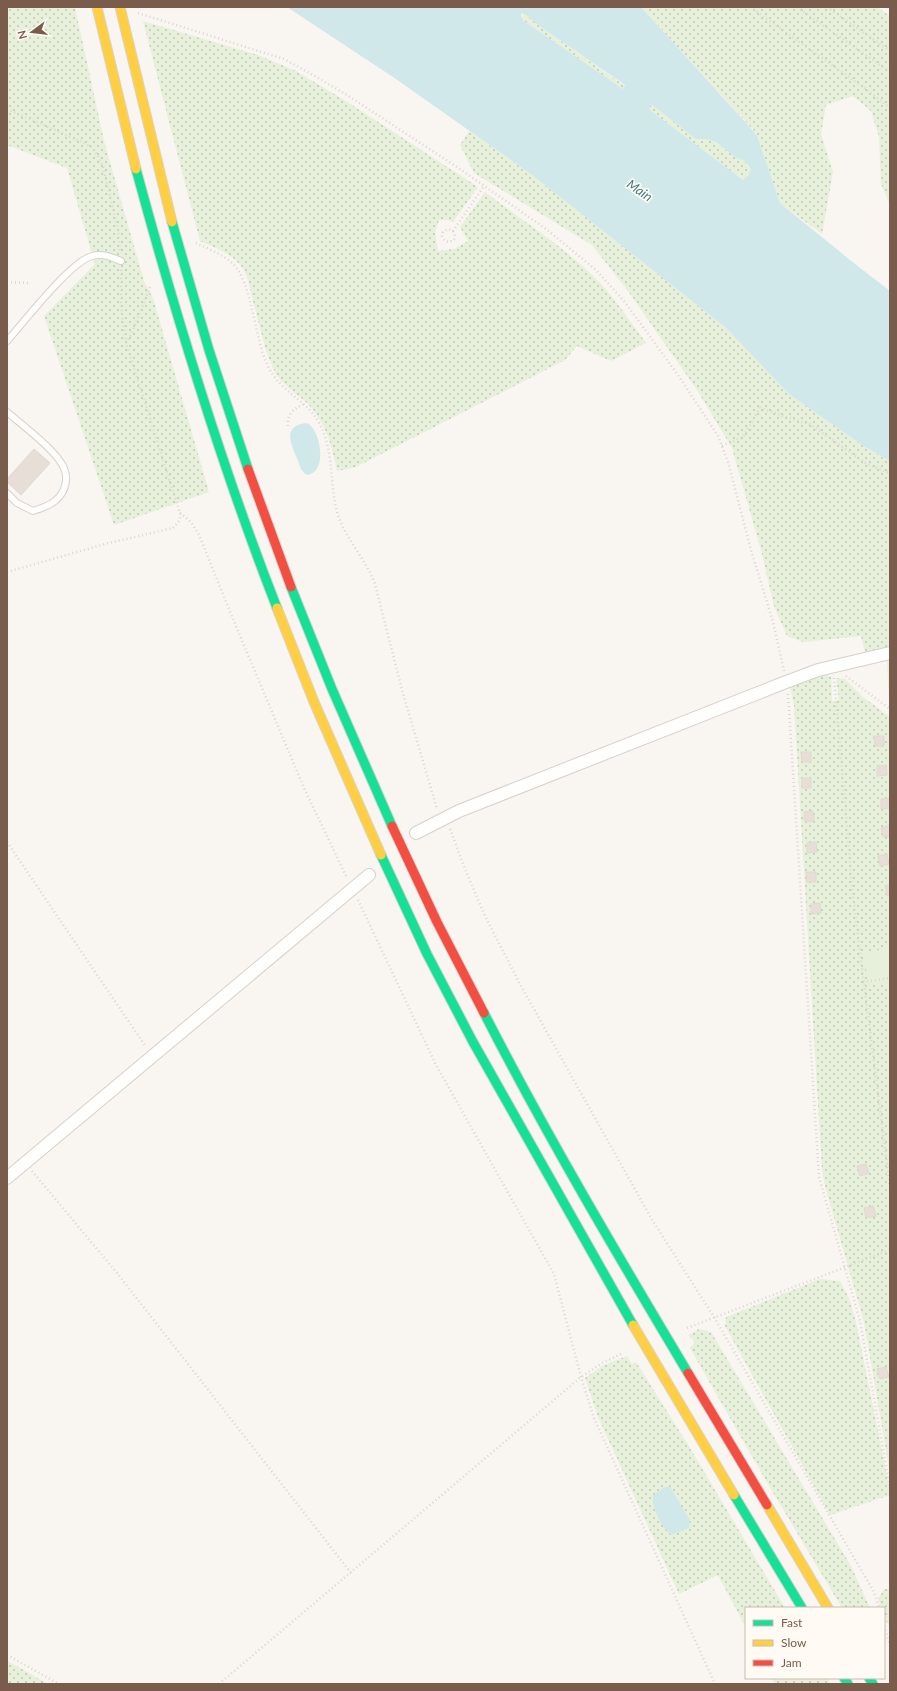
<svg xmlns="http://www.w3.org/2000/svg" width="897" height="1691" font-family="Lato,sans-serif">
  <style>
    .grass { fill: url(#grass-dots) }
    .park { fill: #e7f0db }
    .water { fill: #d0e8ea; fill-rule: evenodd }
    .building { fill: #e6ded7; stroke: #e2d8d2 }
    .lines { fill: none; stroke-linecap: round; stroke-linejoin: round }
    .lane-casing { stroke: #d7d1cb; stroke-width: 8 }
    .street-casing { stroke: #d7d1cb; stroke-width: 14 }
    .fast-casing { stroke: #dad1cc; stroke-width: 11 }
    .slow-casing { stroke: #dad1cc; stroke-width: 11 }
    .jam-casing { stroke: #dad1cc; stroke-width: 11 }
    .path { stroke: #dcd5d0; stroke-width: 2.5; stroke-dasharray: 1 3; stroke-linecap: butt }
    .lane { stroke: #fefefd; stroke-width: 6 }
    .street { stroke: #fefefd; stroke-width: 12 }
    .fast { stroke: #16e098; stroke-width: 9 }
    .slow { stroke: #ffcf43; stroke-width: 9 }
    .jam { stroke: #f24e42; stroke-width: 9 }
    .labels { text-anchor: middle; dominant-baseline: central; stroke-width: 3.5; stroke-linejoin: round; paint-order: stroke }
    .water-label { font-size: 13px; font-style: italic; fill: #437c86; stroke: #fffaf3 }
  </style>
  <defs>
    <pattern id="grass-dots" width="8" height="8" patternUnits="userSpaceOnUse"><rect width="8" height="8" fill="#e7f0db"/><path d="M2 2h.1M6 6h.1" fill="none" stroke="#c0c6b4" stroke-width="1.8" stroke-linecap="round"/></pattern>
  </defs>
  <rect width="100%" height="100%" fill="#f9f5f0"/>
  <path class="grass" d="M7,7H75L104,141L144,281L153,298L209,492L114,525L44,316L95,264L67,168L7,145Z
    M641,7H877L890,16V205L881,184L879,137L871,111L853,96L826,105L821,134L833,172L822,234L780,203L757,134Z
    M521,13L525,14L538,25L625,86L623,89L524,21Z
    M143,21L258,55L296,71L349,103L478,187L453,222L448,220H439L435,233L438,251L454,249L468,241L460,227L485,192C524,222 568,249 602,285C618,303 632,324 646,343L611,361L577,346L565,360L356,467L337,471C332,446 326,422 307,403C295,392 280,384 273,368C263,346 259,321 252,298C250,288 248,275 241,266C232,254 214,247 200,241Z
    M652,105L696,139H706L716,142L735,157L746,162L751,169L749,175L743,180L650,110L649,106Z
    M469,131L532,175L725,327L789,394L862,445L890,461V652H865L861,636L803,642L787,636L774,606L761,550L732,448L697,390L628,291L592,245L474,173L460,145Z
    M890,655V703L889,702L887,661Z
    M827,675L831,677L832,701L839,700L836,678L845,679L863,697L890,717V1474L864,1322L825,1186L822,1170L794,705L790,687L809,678Z
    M820,1279L840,1281L849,1298L856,1322L890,1491V1495L830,1515L725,1326L726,1317Z
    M699,1329L711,1332L851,1566L870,1608H842L765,1479L690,1348L695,1342L688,1335Z
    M627,1356L632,1364L636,1362L690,1448L785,1608H746V1628L718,1575L679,1594L598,1417L585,1378L602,1366Z
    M884,1589H890V1627L884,1619V1608H881L878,1599Z
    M7,1661H8L48,1684H7Z
    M772,1678H827L831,1684H775Z"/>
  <path class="park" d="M890,948V982L869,986L863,953Z"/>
  <path class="water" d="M287,7H641L757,135L780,203L855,264L890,291V461L862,445L789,394L725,327L532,175L396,79ZM521,13L525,14L538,25L625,85L623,89L524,21L521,16ZM652,105L696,139H706L716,142L735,157L746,162L751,169L749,175L743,180L650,110L649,106Z
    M306,423C320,426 329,473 307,475C299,470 300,464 296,456C290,442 283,426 306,423Z
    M665,1487H670L690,1520L689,1528L671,1535C661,1527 652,1508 653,1495Z"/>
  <path class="building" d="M34,449L50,463L21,495L7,482V479Z
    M874,736H884V746H875Z
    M801,752H811V762H802Z
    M886,765L887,775L877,776V766Z
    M802,778H811V788H802Z
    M890,798V808L881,809V799Z
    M813,811L814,821L805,822L804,812Z
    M890,825V836L883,837L881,828Z
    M816,842L817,852L807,853V843Z
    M887,854L889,864L880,866L878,856Z
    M806,872H816V882H807Z
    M890,885V895L887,896L885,886Z
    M820,903L821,913L811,914V904Z
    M866,1164L869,1173L860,1176L857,1166Z
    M873,1206L876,1216L866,1218L864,1208Z
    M886,1367L889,1377L880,1379L877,1369Z"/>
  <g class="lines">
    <g class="lane-casing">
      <path id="lane" d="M7,341C24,322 70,262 92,256C103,253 111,257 121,261
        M7,412C22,425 60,453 65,471C67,477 66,484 64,489C59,502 46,507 33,511L17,503L7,493"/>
    </g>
    <g class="street-casing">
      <path id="street" d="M416,833L459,811L786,682L818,670L890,653
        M7,1178L369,875"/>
    </g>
    <g class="fast-casing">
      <path id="fast" d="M136,169C176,317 221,465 277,608
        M172,222L209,350L248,469
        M291,587L332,689L392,826
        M381,855L427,954L473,1042L633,1325
        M484,1013C547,1136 617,1254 688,1373
        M734,1495L802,1608
        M844,1678L848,1684
        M869,1678L873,1684"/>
    </g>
    <g class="slow-casing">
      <path id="slow" d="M97,7L136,169
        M120,7L172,222
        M277,608L314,702L381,855
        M633,1325L734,1495
        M767,1505L828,1608"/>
    </g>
    <g class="jam-casing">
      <path id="jam" d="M248,469L291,587
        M392,826L437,922L484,1013
        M688,1373L767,1505"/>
    </g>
    <path class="path" d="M750,7L863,87L890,108
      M797,7L890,72
      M827,7L890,51
      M138,13L284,59L313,75L347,95L460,169L546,229L596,270L624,301L678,375L718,436L728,462L751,550L773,622L784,671
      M7,109L82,142L92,147L98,156L103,167L118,230L120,251
      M453,231L455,236L454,240L449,242L445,241L442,236L443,232L448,229L453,231L484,186
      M196,243C208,249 223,254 233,264C253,284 254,339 268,366C280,392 304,398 318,421C336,451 328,487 339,518C347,540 366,560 375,584L402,690L437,809
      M7,282L28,283
      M126,343L131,335L150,287
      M288,426C287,413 294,409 304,404
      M722,446L743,437L760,408L811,425L867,464L890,473
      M180,513L191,522L199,535L233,619L304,788L347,878
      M7,572L105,544L173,528L180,520V513L126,343L121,306V270
      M846,676L890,709
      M834,678L853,896L890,1189
      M788,694L819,1177L860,1321L890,1487
      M450,829L465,869L485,916L521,986L651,1218L714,1317L874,1592L879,1608
      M7,842L146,1047
      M358,900L436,1065L554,1274L581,1377L594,1418L715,1684
      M863,982L890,978
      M32,1171L117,1273L351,1573
      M687,1328L890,1250
      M884,1626L890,1646
      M7,1655L59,1684
      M219,1684L581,1377L602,1363L623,1353"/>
    <use href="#lane" class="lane"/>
    <use href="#street" class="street"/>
    <use href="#fast" class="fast"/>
    <use href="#slow" class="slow"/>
    <use href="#jam" class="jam"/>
  </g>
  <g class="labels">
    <g class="water-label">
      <text transform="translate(640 190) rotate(35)">Main</text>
    </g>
  </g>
  <rect width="897" height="1691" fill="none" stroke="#7a5c4d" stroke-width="16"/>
  <rect x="745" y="1607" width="140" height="72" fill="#fffaf3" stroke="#cabbb1"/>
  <rect x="753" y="1620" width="20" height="6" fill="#16e098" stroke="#cabbb1"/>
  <text x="781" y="1627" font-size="12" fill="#7a5c4d">Fast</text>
  <rect x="753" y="1640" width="20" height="6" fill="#ffcf43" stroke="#cabbb1"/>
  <text x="781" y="1647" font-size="12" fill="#7a5c4d">Slow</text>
  <rect x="753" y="1660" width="20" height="6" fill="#f24e42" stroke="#cabbb1"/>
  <text x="781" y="1667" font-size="12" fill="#7a5c4d">Jam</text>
  <g transform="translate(32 32) rotate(255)" stroke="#fffaf3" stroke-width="3" paint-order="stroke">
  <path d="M0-3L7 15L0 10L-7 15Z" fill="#7a5c4d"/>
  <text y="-6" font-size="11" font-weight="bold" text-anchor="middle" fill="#7a5c4d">N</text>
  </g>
</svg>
